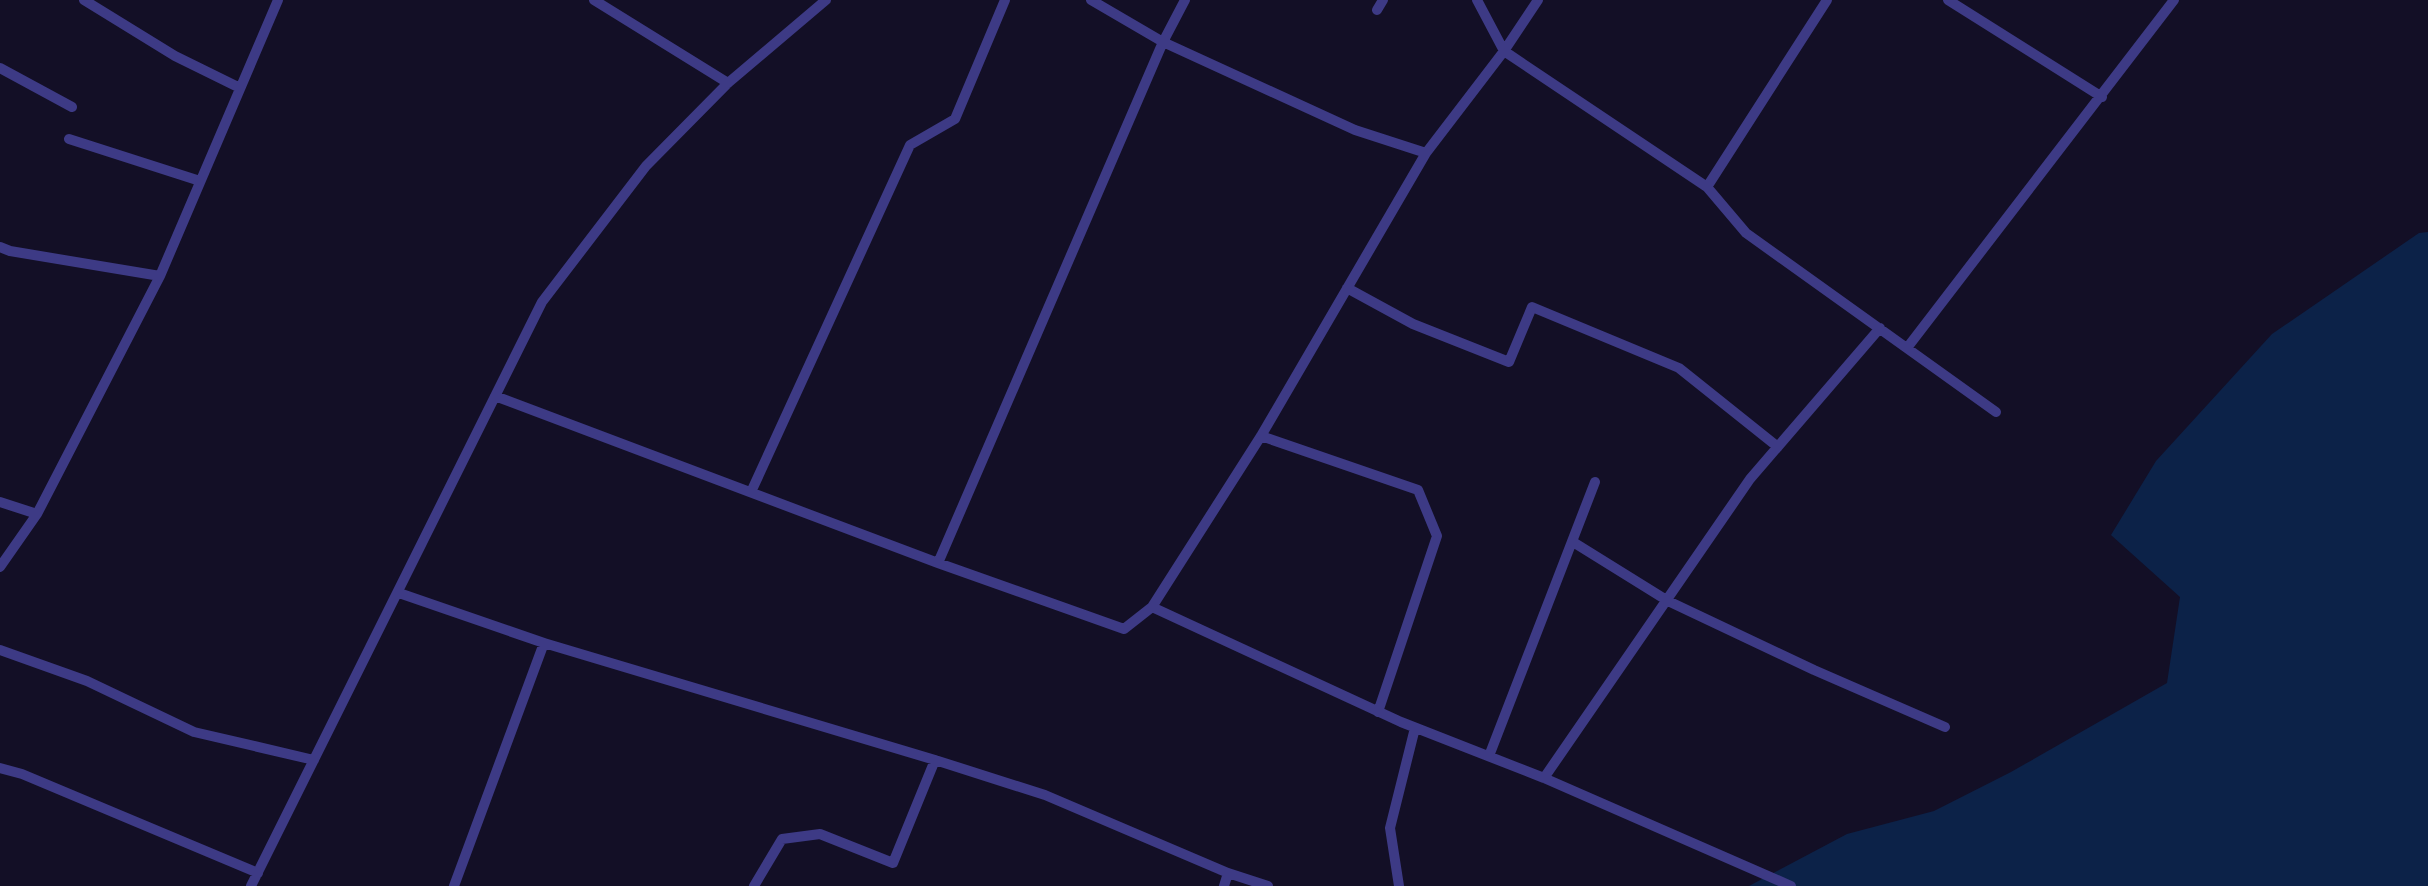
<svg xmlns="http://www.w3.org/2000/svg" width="2428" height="886" font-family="'DM Sans',sans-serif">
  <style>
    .water { fill: #0c2248 }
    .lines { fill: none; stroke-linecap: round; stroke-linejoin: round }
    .minor { stroke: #3d3a85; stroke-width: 10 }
  </style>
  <rect width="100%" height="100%" fill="#130f26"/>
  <path class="water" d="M2428,232V886H1749L1847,834L1934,811L2011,772L2167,683L2180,597L2111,535L2156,461L2272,334L2419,233Z"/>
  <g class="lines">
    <path class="minor" d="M84,0L175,56L240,88
      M594,0L728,83
      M1091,0L1163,42L1355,130L1426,153
      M1477,0L1504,51L1707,187L1746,233L1996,412
      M1948,0L2102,97
      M1377,10L1383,0
      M0,68L72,107
      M69,139L200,181
      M1707,187L1827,0
      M0,247L10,251L160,276
      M1347,288L1413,324L1509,362L1532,307L1679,368L1778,447
      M1907,348L2174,0
      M495,396L938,563L1124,629L1152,607L1261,436L1426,153L1504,51L1538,0
      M1261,436L1418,490L1437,536L1378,712
      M751,492L910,145L955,119L1005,0
      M0,502L37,514
      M1573,542L1668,601L1814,670L1945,727
      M938,563L1163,42L1185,0
      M0,567L37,514L160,276L278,0
      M399,593L544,643L935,760L1045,795L1228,873L1268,886
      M1152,607L1401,722L1544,778L1791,886
      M0,650L87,681L194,732L314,760
      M1489,756L1595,482
      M0,768L22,774L258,873
      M1544,778L1750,479L1880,328
      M251,886L542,302L646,166L728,83L826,0
      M454,886L544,643
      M754,886L782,839L820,834L893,863L935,760
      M1224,886L1228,873
      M1399,886L1390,828L1415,728"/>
  </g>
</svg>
